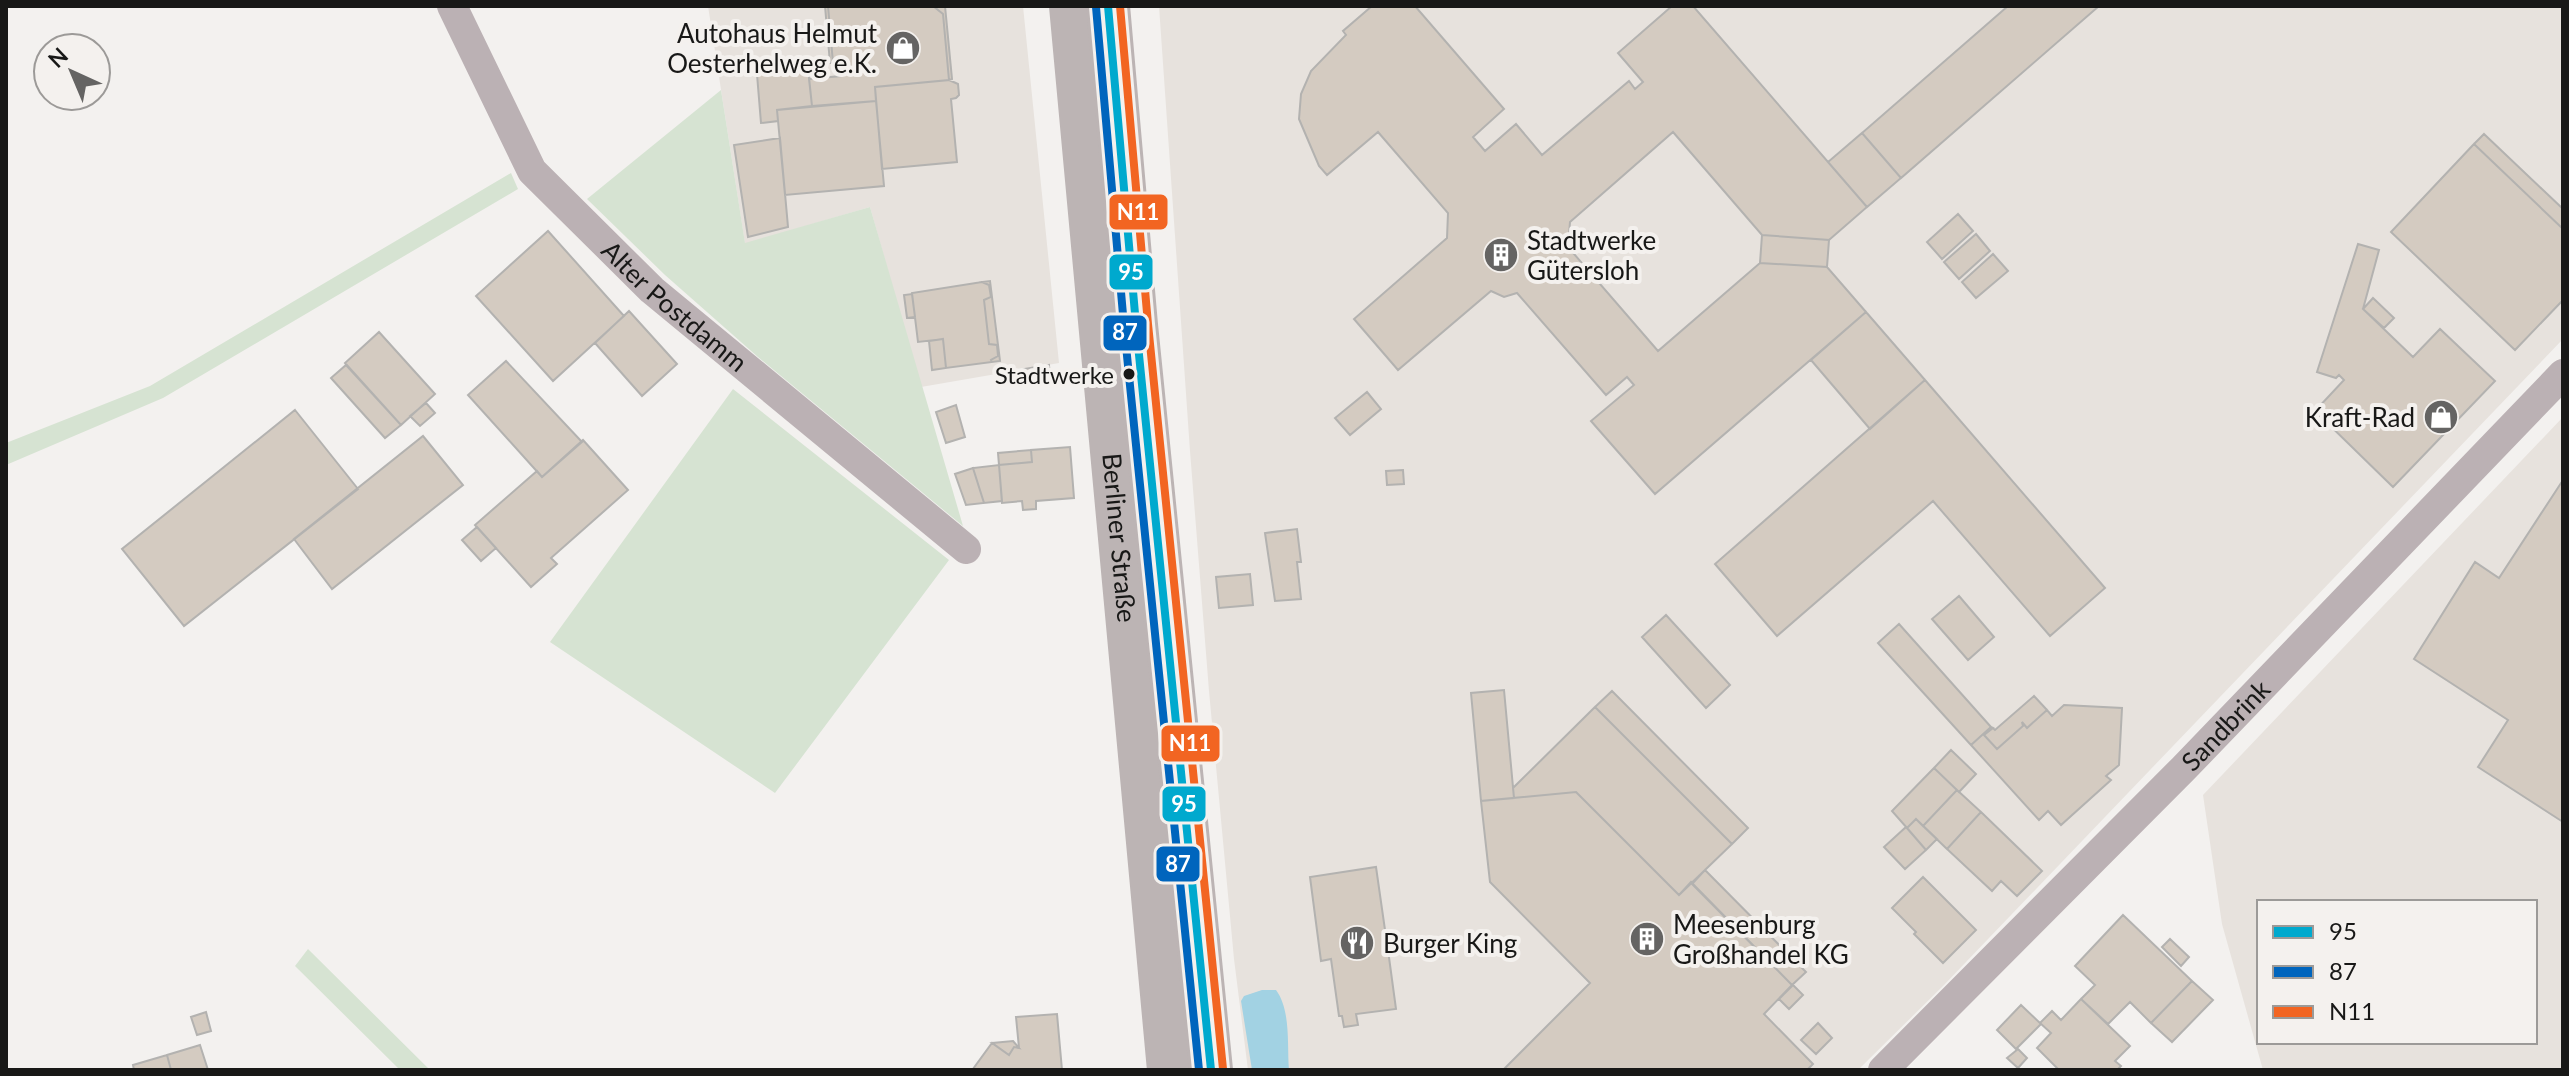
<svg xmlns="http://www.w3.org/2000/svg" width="2569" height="1076" font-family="Lato,sans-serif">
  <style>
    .built { fill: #e7e2dd; fill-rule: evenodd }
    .green { fill: #d6e3d2 }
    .water { fill: #a2d2e3 }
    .building { fill: #d4cbc1; stroke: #b3b2b0; stroke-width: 2 }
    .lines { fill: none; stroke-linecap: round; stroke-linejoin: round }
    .minor { stroke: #bbb1b4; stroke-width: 30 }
    .primary { stroke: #bcb4b4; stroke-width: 44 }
    .bus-1-casing { stroke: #f4f1ee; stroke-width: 14 }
    .bus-2-casing { stroke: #f4f1ee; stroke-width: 14 }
    .bus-3-casing { stroke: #f4f1ee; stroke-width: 14 }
    .bus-1 { stroke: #00a9ce; stroke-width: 8 }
    .bus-2 { stroke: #0065bd; stroke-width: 8 }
    .bus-3 { stroke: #f26522; stroke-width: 8 }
    .bus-dot { fill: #181817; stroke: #f4f1ee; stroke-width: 3 }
    .labels { text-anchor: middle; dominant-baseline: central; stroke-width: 8; stroke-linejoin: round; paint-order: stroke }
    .bus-label { font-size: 24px; fill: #181817; stroke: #f4f1ee; text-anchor: end }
    .poi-label { font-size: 26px; fill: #181817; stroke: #f4f1ee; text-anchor: start }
    .street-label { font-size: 26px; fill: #181817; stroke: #f4f1ee }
    .line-badge { stroke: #f4f1ee; stroke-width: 3 }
    .badge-label { font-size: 22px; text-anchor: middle; font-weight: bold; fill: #fff }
  </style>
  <rect width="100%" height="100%" fill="#f3f1ef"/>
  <path class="built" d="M708,6H1023L1059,363L921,387L870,207L745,244Z
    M1159,6H2563V339L1944,985L1858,1070H1248L1234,959L1209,691L1190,451Z
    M2563,417V1070H2263L2222,924L2203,795ZM2259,902H2535V1042H2259Z"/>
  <path class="green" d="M721,90L745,243L870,207L963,526L758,357L665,275L587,199Z
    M511,173L518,189L163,398L6,465V443L150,386Z
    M733,389L949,560L775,793L550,642Z
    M308,949L430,1070H400L295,966Z"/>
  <path class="water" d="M1262,990H1276C1291,1010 1287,1045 1289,1070H1252L1241,1001L1244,996Z"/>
  <path class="building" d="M825,6H828L833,63H830Z
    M828,6H933L943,14L949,80L875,87L876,101L812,106L809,79L841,76L840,62L833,63Z
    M933,6H945L952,79L949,80L943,14Z
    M1372,6H1415L1504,109L1473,137L1485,151L1516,124L1542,155L1629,81L1635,89L1643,82L1618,53L1672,6H1693L1867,207L1829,240L1762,235L1673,132L1570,222L1568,247L1658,351L1760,263L1827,267L1866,312L1655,494L1591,421L1634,385L1627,377L1606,395L1517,293L1504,297L1491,291L1398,370L1354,319L1447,238L1448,213L1378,132L1327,175L1319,166L1299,119L1301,94L1311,71L1346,35L1343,31Z
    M2008,6H2099L1901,178L1862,133Z
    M807,58L812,106L777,110L778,121L761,123L756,62Z
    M949,80L958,84L959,95L956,98L951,99L957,162L882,169L875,87Z
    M876,101L884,186L785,195L777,110Z
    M1862,133L1901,178L1867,207L1828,162Z
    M2484,134L2563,209V229L2474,144Z
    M780,138L788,227L748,237L734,145Z
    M2474,144L2563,229V300L2515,350L2391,232Z
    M1958,214L1973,231L1942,259L1927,242Z
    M548,231L624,316L553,381L476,296Z
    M1976,234L1990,251L1959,279L1944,262Z
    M1762,235L1829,240L1827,267L1760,263Z
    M2358,244L2379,250L2363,309L2413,357L2440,329L2495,381L2393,487L2315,411L2344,380L2339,375L2336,378L2317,372Z
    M1993,254L2008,271L1976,298L1962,282Z
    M990,281L1000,361L992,362L991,360L998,356L997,345L989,344L984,300L991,297L989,285L982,282Z
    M982,282L989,285L991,297L984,300L989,344L997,345L998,356L991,360L992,362L946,368L943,339L918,342L912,293Z
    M912,294L915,317L907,318L904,295Z
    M2373,298L2394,318L2384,328L2363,309Z
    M629,311L677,364L642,396L595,343Z
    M1866,312L1925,380L1870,429L1811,360Z
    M379,332L435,394L401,425L345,363Z
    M943,339L946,368L932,370L929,341Z
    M506,361L582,442L542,477L468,395Z
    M346,365L401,425L385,438L331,378Z
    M1049,365L1050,378L1020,380L1018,370Z
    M1925,380L2105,588L2050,636L1933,501L1777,636L1715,564Z
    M1367,392L1381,409L1350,435L1335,418Z
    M426,403L435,413L420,426L410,416Z
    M956,405L965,437L946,443L936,412Z
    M295,410L358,489L184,626L122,549Z
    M423,436L463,485L332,589L294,539Z
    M583,440L628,490L551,558L557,564L531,587L475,525L537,471L542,477Z
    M1070,447L1074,498L1036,501V509L1023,510L1022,501L1002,503L999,465L1032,462L1031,450Z
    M1031,450L1032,462L999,465L998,453Z
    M999,465L1002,501L984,503L973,468Z
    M973,468L984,503L966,505L955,474Z
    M1403,470L1404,484L1387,485L1386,471Z
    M2563,480V822L2478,767L2508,720L2414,659L2475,562L2499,578Z
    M477,527L496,548L481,561L462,540Z
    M1297,529L1301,562H1297L1301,599L1275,601L1265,533Z
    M1250,574L1253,605L1219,608L1216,577Z
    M1959,596L1994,637L1968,660L1932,619Z
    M1666,615L1730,685L1706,708L1642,637Z
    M1899,624L1991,727L1971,745L1878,643Z
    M1504,690L1514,798L1481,801L1471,693Z
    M1612,691L1748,828L1732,844L1595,707Z
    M2034,696L2047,710L2027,728L2022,722L2023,726L1997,749L1984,735L1993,728L1995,730Z
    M2064,705L2122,708L2119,765L2106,776L2111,780L2061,825L2048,811L2039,820L1971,745L1991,727L1993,728L1984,735L1997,749L2023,726L2022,722L2027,728L2047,710L2052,716Z
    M1595,707L1732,844L1679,895L1576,792L1514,798L1513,788Z
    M1951,750L1976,774L1959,792L1934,768Z
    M1934,768L1957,790L1923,826L1916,819L1907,828L1892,811Z
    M1957,790L1981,812L1947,849L1923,826Z
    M1576,792L1679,895L1691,882L1792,985L1764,1014L1813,1064L1807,1070H1503L1590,983L1490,882L1481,801Z
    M1981,812L2042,871L2017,896L2001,881L1992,891L1947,849Z
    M1916,819L1937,839L1926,850L1907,828Z
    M1906,827L1926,850L1905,869L1884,847Z
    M1376,867L1386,937L1395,936L1396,949L1388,950L1396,1009L1356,1014L1358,1025L1344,1027L1342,1016H1339L1331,959L1321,961L1310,877Z
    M1705,870L1806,972L1792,985L1692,884Z
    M1923,877L1976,930L1943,963L1914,934L1916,932L1892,908Z
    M2123,915L2192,981L2151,1023L2130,1002L2108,1024L2081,999L2095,985L2075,966Z
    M2170,939L2189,957L2181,966L2162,947Z
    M2192,981L2213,1000L2172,1042L2151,1023Z
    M1793,985L1803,995L1789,1009L1779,999Z
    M2081,999L2130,1046L2115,1061L2121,1066L2117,1070H2059L2037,1048L2051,1033L2040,1023L2052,1011L2061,1020Z
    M2021,1005L2041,1024L2016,1049L1997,1030Z
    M206,1012L211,1031L197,1035L191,1017Z
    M1057,1014L1062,1070L973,1069L992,1043L1009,1055L1014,1047L1019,1048L1016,1017Z
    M1818,1023L1832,1038L1816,1054L1801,1040Z
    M1013,1041L1019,1048L1014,1047L1009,1055L992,1043Z
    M200,1045L208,1070H171L167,1055Z
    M2018,1049L2027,1058L2018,1068L2007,1058Z
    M167,1055L171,1070H134L133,1065Z"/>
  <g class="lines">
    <g class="minor">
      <path id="s1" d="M452,6L532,171L652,290L966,549"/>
      <path id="s2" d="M1883,1070L2183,769L2563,374"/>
    </g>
    <g class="primary">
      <path id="s3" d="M1071,6L1169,1070"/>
      <path d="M1108,6L1136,325L1211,1070"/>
    </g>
    <g class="bus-1-casing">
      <path id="bus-1" d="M1108,6L1136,325L1211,1070"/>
    </g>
    <g class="bus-2-casing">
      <path id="bus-2" d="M1096,7L1124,326L1199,1070"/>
    </g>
    <g class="bus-3-casing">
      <path id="bus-3" d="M1120,6L1148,324L1223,1069"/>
    </g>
    <use href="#bus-1" class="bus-1"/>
    <use href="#bus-2" class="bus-2"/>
    <use href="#bus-3" class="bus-3"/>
  </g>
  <defs>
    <g id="shop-disc" transform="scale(1.8)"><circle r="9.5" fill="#656463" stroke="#f4f1ee"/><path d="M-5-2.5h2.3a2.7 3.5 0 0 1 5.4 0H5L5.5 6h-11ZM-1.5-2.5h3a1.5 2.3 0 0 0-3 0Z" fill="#fff"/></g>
    <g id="building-disc" transform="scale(1.8)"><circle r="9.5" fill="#656463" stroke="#f4f1ee"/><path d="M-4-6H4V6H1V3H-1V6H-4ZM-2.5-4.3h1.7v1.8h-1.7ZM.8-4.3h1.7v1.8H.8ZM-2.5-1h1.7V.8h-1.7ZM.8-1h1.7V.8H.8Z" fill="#fff"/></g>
    <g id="restaurant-disc" transform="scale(1.8)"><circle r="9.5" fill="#656463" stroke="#f4f1ee"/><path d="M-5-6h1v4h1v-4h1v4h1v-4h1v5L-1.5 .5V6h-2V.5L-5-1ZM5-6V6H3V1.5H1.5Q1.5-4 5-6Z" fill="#fff"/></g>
  </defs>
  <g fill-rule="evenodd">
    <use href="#shop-disc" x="903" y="48"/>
    <use href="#building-disc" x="1501" y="255"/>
    <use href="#shop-disc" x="2441" y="417"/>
    <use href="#building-disc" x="1647" y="939"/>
    <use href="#restaurant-disc" x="1357" y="943"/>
  </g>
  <circle class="bus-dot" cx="1129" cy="374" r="7"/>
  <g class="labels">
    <g class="bus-label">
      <text x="1114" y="374">Stadtwerke</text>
    </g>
    <g class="poi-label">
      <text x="877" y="33" text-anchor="end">Autohaus Helmut<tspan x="877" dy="30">Oesterhelweg e.K.</tspan></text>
      <text x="1527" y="240">Stadtwerke<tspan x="1527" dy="30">Gütersloh</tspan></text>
      <text x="2415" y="417" text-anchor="end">Kraft-Rad</text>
      <text x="1673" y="924">Meesenburg<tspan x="1673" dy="30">Großhandel KG</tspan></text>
      <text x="1383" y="943">Burger King</text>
    </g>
    <g class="street-label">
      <text stroke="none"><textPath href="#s1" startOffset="380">Alter Postdamm</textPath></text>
      <text stroke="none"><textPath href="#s3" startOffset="534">Berliner Straße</textPath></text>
      <text stroke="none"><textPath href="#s2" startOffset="486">Sandbrink</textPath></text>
    </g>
  </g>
  <g class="line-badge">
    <rect x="1108" y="193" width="61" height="38" rx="8" fill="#f26522"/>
    <rect x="1108" y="253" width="46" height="38" rx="8" fill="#00a9ce"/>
    <rect x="1102" y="314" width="46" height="38" rx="8" fill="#0065bd"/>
    <rect x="1160" y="724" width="61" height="39" rx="8" fill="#f26522"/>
    <rect x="1161" y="785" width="46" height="38" rx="8" fill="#00a9ce"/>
    <rect x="1155" y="845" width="46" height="38" rx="8" fill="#0065bd"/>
  </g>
  <g class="badge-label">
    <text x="1138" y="220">N11</text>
    <text x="1131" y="280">95</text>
    <text x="1125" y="340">87</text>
    <text x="1190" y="751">N11</text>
    <text x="1184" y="812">95</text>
    <text x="1178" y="872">87</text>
  </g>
  <rect width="2569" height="1076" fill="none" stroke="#181817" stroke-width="16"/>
  <rect x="2257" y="900" width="280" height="144" fill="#f4f1ee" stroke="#9c9a98" stroke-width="2"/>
  <rect x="2273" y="926" width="40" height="12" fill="#00a9ce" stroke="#9c9a98" stroke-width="2"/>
  <text x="2329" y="940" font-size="24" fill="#181817">95</text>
  <rect x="2273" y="966" width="40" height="12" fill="#0065bd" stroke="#9c9a98" stroke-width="2"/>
  <text x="2329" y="980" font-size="24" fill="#181817">87</text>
  <rect x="2273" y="1006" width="40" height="12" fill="#f26522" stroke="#9c9a98" stroke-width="2"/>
  <text x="2329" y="1020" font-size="24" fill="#181817">N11</text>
  <g transform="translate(72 72) rotate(316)"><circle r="38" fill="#f4f1ee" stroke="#9c9a98" stroke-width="2"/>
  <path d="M0-6L14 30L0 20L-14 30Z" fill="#656463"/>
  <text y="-12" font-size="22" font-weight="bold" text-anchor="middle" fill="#181817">N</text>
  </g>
</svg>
